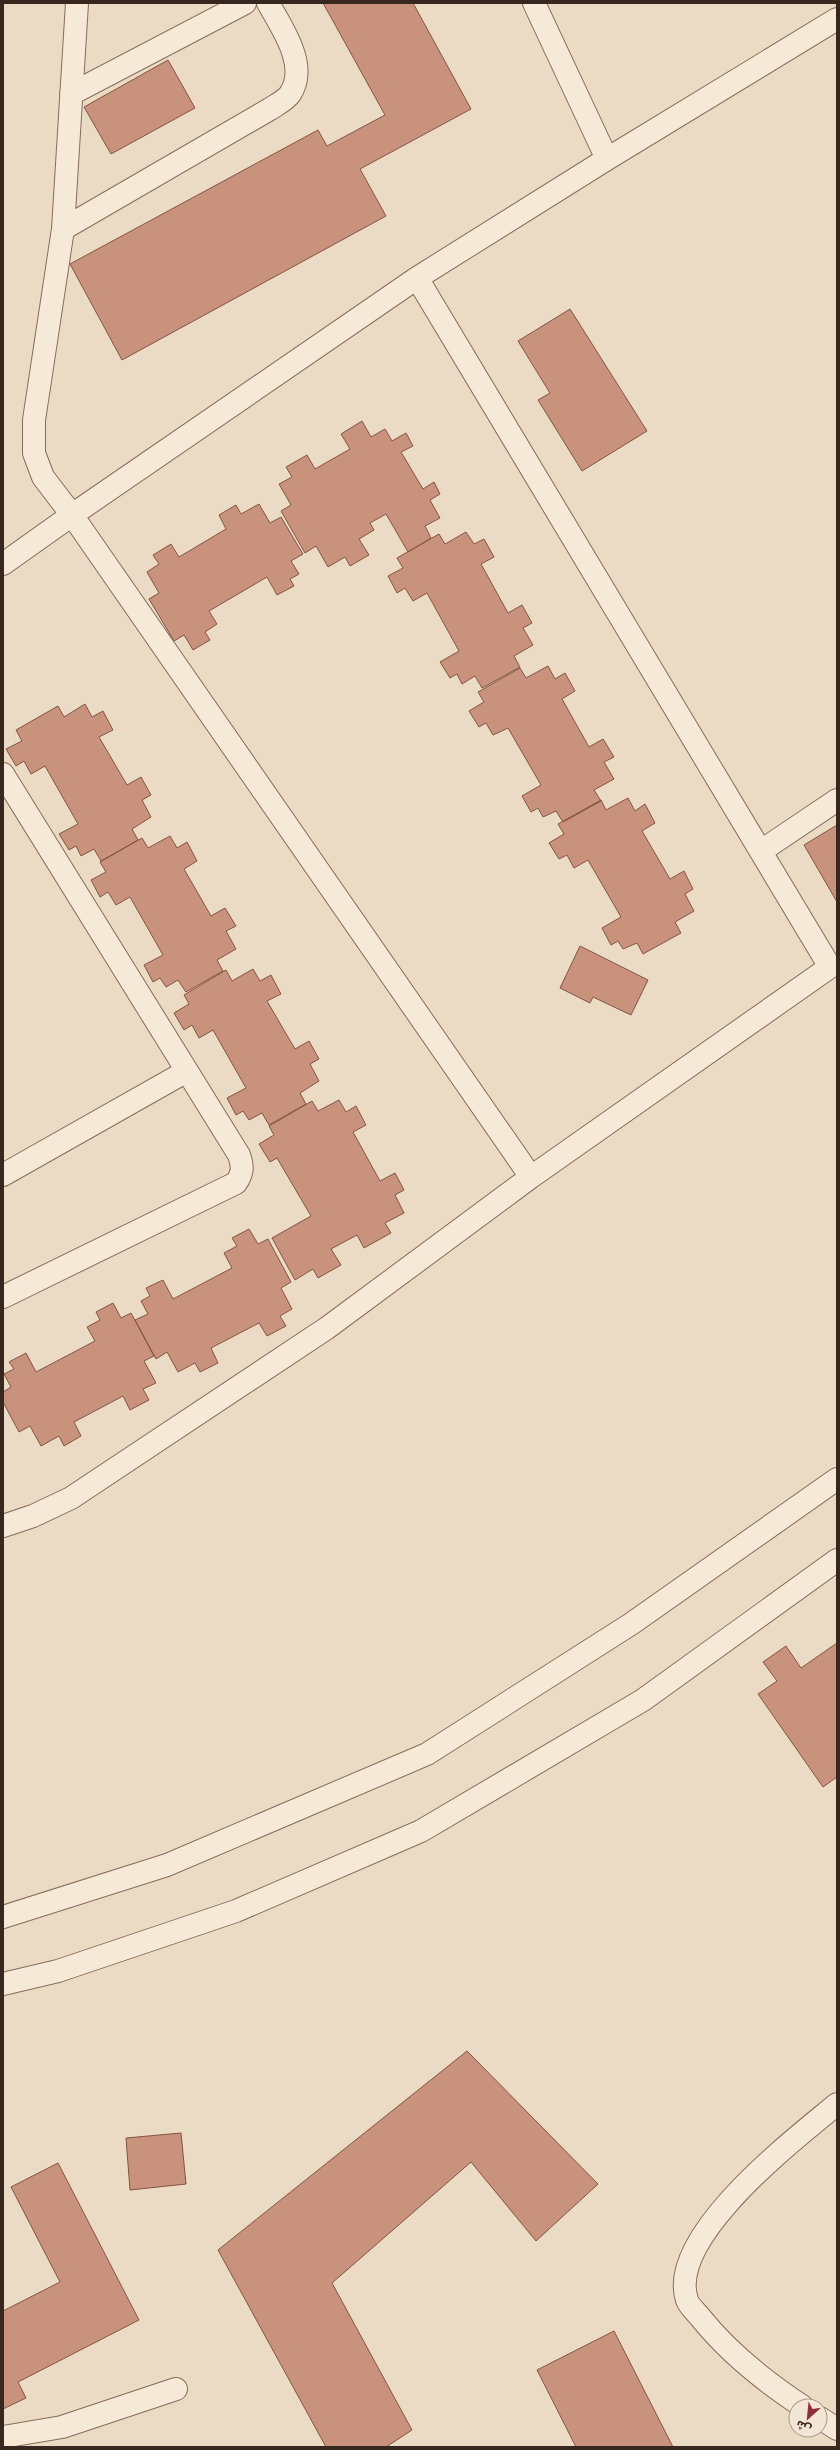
<svg xmlns="http://www.w3.org/2000/svg" width="840" height="2450" font-family="'Roboto Serif','Noto Sans Arabic',serif">
  <style>
    .building { fill: #c8927c; stroke: #845443 }
    .lines { fill: none; stroke-linecap: round; stroke-linejoin: round }
    .minor-casing { stroke: #866c5c; stroke-width: 24 }
    .tertiary-casing { stroke: #866c5c; stroke-width: 24 }
    .minor { stroke: #f7e9d7; stroke-width: 22 }
    .tertiary { stroke: #f7e9d7; stroke-width: 22 }
  </style>
  <rect width="100%" height="100%" fill="#ecdbc4"/>
  <path class="building" d="M323,3H413L471,109L360,169L386,216L122,360L70,264L318,130L327,146L385,115Z
    M168,60L195,108L111,154L84,107Z
    M570,309L647,431L582,471L538,400L550,393L518,341Z
    M362,421L371,437L385,429L392,441L406,433L413,446L401,452L423,489L434,482L440,494L430,500L440,518L425,526L431,538L408,552L386,514L370,523L374,530L359,539L369,555L350,566L345,557L328,567L316,546L305,553L281,511L291,505L279,484L292,477L286,467L307,455L315,469L350,449L341,434Z
    M259,504L270,523L281,517L303,554L291,561L299,574L290,579L294,586L277,595L267,577L209,611L217,624L205,632L210,640L193,650L184,635L174,641L149,599L159,593L147,572L159,564L153,555L171,544L179,557L226,529L219,515L236,505L241,514Z
    M466,532L474,544L484,539L494,557L481,564L508,613L522,605L532,623L523,628L533,645L514,656L520,667L482,688L475,676L462,684L457,674L450,678L440,662L459,651L427,593L413,601L405,588L397,593L388,576L403,568L397,558L439,534L445,544Z
    M548,666L555,679L565,673L575,691L562,699L589,747L603,739L614,757L604,762L614,779L594,790L601,801L563,822L556,811L543,817L538,808L531,812L522,796L541,785L508,728L493,735L486,723L479,727L469,711L484,702L478,692L520,668L526,678Z
    M85,704L92,717L103,711L113,730L99,737L127,785L141,777L151,795L142,800L151,817L132,829L138,840L101,861L94,849L81,856L76,846L69,850L59,834L78,824L45,766L31,774L24,761L16,766L6,749L22,741L16,730L58,706L64,717Z
    M628,798L635,811L645,804L655,823L642,831L670,879L684,871L693,889L685,894L694,911L675,922L681,933L643,954L637,943L623,949L618,941L611,945L602,928L621,917L588,860L574,868L567,855L559,859L549,843L564,834L558,824L601,800L606,810Z
    M837,825V902L804,845Z
    M170,836L177,848L187,842L197,861L184,869L211,916L225,908L236,926L226,931L236,949L217,960L223,971L186,992L178,980L166,987L160,978L153,982L144,965L163,955L130,897L116,905L108,892L100,897L91,880L106,872L100,862L142,838L148,848Z
    M580,946L648,980L631,1015L593,997L590,1003L560,988Z
    M253,969L260,981L271,975L281,994L267,1001L295,1049L309,1041L319,1059L310,1064L319,1081L300,1093L306,1104L269,1125L262,1113L249,1120L243,1111L236,1115L227,1098L246,1088L213,1030L199,1038L192,1025L184,1030L174,1013L189,1004L184,995L226,970L232,981Z
    M339,1100L346,1112L356,1106L366,1125L353,1132L380,1181L395,1173L404,1190L395,1195L404,1213L385,1223L391,1233L364,1248L357,1235L331,1249L341,1265L318,1278L313,1269L295,1280L272,1238L311,1216L277,1158L270,1162L259,1144L274,1135L269,1126L312,1101L318,1111Z
    M249,1229L258,1244L268,1239L291,1282L281,1288L292,1309L280,1316L286,1326L267,1336L259,1323L211,1348L218,1363L200,1372L195,1363L178,1372L167,1352L156,1359L135,1320L148,1314L141,1301L150,1296L146,1288L163,1280L173,1299L232,1268L224,1253L237,1246L232,1238Z
    M113,1303L121,1318L131,1313L154,1356L144,1361L156,1383L143,1389L149,1400L130,1410L123,1396L74,1422L81,1436L64,1446L59,1436L41,1446L30,1426L19,1432L3,1402V1392L11,1387L4,1374L14,1369L9,1362L26,1353L36,1372L95,1341L87,1327L100,1320L96,1312Z
    M837,1643V1777L823,1787L758,1694L777,1681L763,1662L786,1646L801,1668Z
    M467,2051L598,2184L536,2241L471,2162L332,2283L412,2430L386,2447H326L218,2250Z
    M181,2133L186,2184L130,2190L126,2138Z
    M58,2163L139,2320L18,2382L26,2398L3,2409V2311L60,2282L11,2187Z
    M614,2331L673,2447H576L537,2370Z"/>
  <g class="lines">
    <g class="minor-casing">
      <path id="minor" d="M534,3L607,159
        M71,94L245,3
        M63,229L270,109C276,105 286,100 290,94C309,66 282,28 268,3
        M417,278L607,159L837,19
        M3,564L72,515L531,1177
        M3,774L239,1155C243,1166 243,1173 236,1183L3,1297
        M761,851L837,800
        M3,1175L187,1071
        M3,1526L33,1516L71,1498L327,1328L531,1177L830,967L417,278L72,515L43,477L34,453V420L63,229L77,3
        M802,2406C764,2381 728,2352 700,2317C696,2312 689,2306 687,2300C666,2237 795,2139 837,2104
        M820,2418L837,2429
        M3,2437L62,2427L176,2389"/>
    </g>
    <g class="tertiary-casing">
      <path id="tertiary" d="M3,1917L167,1865L427,1754L631,1624L837,1479
        M3,1984L58,1971L236,1911L421,1831L643,1700L837,1560"/>
    </g>
    <use href="#minor" class="minor"/>
    <use href="#tertiary" class="tertiary"/>
  </g>
  <rect width="840" height="2450" fill="none" stroke="#37271f" stroke-width="8"/>
  <g transform="translate(808 2418) rotate(207)"><circle r="19" fill="#f4e6d4" stroke="#a89a8c"/>
  <path d="M0-3L7 15L0 10L-7 15Z" fill="#922e3c"/>
  <text y="-6" font-size="11" font-weight="bold" text-anchor="middle" fill="#37271f">ش</text>
  </g>
</svg>
